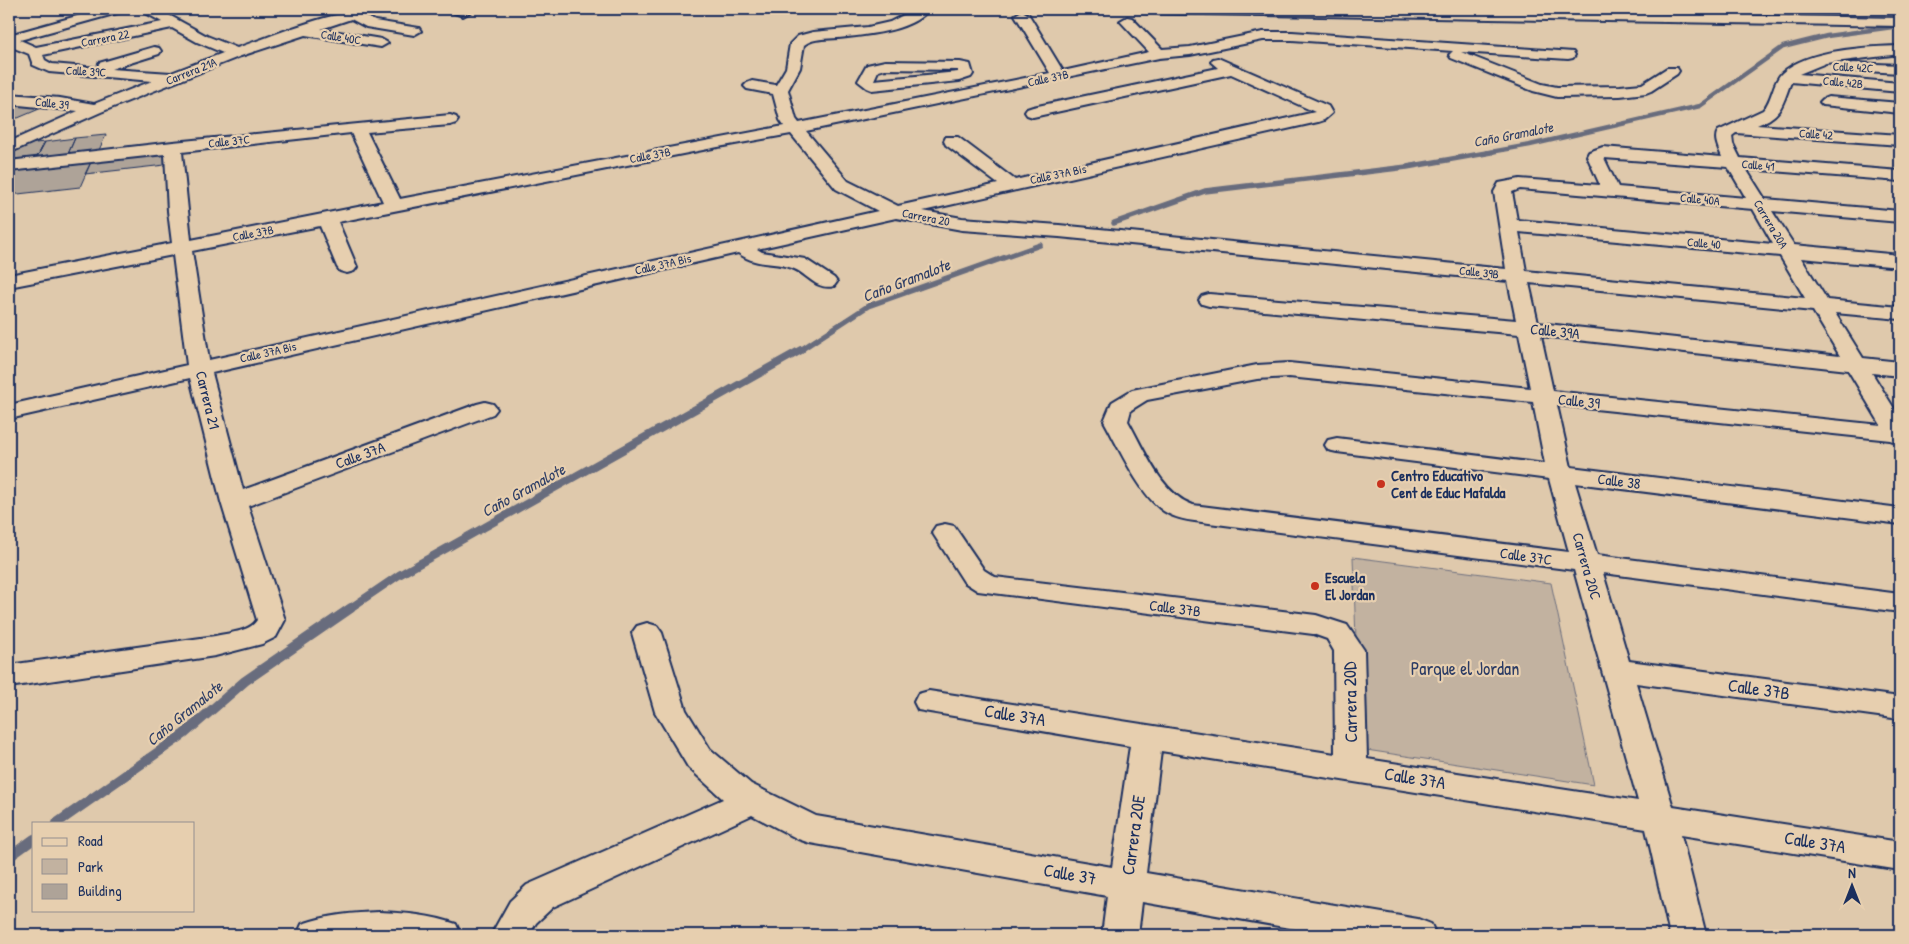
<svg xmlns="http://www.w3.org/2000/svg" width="1909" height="944" font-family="'Patrick Hand',sans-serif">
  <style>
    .green { fill: #c2b2a0; stroke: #6e707f }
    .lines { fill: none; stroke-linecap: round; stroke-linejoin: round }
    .stream-far3 { stroke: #686c7d; stroke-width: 4.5 }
    .stream-far2 { stroke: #686c7d; stroke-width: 5.5 }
    .stream-far1 { stroke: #686c7d; stroke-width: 8 }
    .stream { stroke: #686c7d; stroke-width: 10 }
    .building { fill: #aea398; stroke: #1b2f5e }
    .minor-casing { stroke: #1b2f5e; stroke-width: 4 }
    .minor { fill: #e7cfaf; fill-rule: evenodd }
    .poi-dot { fill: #c8321e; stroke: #e7cfaf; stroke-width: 2 }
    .labels { text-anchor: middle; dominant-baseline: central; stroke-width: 4.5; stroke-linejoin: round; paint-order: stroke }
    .far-street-label { font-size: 12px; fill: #1b2f5e; stroke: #e7cfaf }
    .far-water-label { font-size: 14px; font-style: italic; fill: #2e3e66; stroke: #e7cfaf }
    .street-label { font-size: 15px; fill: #1b2f5e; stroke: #e7cfaf }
    .poi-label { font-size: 15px; font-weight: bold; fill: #1b2f5e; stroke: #e7cfaf; text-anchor: start }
    .water-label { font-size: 16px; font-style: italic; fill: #2e3e66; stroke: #e7cfaf }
    .near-park-label { font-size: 18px; fill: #2c3c65; stroke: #e7cfaf }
    .near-street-label { font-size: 18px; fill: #1b2f5e; stroke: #e7cfaf }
  </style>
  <rect width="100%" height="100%" fill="#dfc9ac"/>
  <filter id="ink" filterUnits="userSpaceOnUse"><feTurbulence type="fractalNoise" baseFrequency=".02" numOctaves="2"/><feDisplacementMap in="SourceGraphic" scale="10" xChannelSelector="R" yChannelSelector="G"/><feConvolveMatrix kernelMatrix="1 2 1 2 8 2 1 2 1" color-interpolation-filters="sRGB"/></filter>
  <g filter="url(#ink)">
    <path class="green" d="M1353,557L1551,583L1594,785L1360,749Z"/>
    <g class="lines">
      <path class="stream-far3" d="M1894,9L1900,15
        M1485,153L1530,145L1700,106L1783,47L1827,36L1900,26"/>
      <path class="stream-far2" d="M1114,223L1205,191L1407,167L1492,152
        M799,351L868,306L1040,245"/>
      <path class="stream-far1" d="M349,609L399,575L801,350"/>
      <path class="stream" d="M57,823L184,734L245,681L351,608
        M9,857L34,839"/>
    </g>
    <path class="building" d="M9,102L44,107L18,118L9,117Z
      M106,135L99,150L68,154L75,138Z
      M75,138L68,154L37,157L45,142Z
      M45,142L36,159L9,162L17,145Z
      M169,153L165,165L85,174L91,162Z
      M91,162L80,187L9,195V171Z"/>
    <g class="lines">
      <g class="minor-casing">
        <path id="minor" d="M102,9H123L121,12L20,40L36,47L162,22L144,12L143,9H158L207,36L237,48C284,32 334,9 384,9L383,12L365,16L375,21L419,28L421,31L414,35L366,27L351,19L321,29L381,39L388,43L381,47L305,35L241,56L101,112L9,153V142L78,111L9,104V94L60,98L94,104L152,81L49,72L33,65L29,54L9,46V35ZM172,28L197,42L223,53L171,73L111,69L159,54L161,51L159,48L154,47L99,63L98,68L52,64L45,60L43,55Z
          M450,9H467L470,12L463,16L452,12Z
          M915,9H929C912,32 864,35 838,38C826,39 813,38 804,45L800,68L788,90L796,119L799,123L1050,73L1015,15L1022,11L1029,15L1063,71L1149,52L1120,21L1127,17L1132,18L1162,49L1190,47L1263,32H1292L1573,52L1575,55L1573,58L1568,59L1461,52L1542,84L1557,87L1620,86L1642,84L1667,68H1677L1679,71L1677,74L1651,91L1646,93L1620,96L1557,97L1533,91L1451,58L1449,55L1453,51L1292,40H1263L1190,55L1159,58L806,131L848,181L898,206L998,184L946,145L944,141L946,137H958L1015,180L1315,112L1231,74L1033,117L1027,115L1025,112L1027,109L1033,107L1218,68L1211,62L1213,59L1218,58L1328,106L1332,113L1324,120L1318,122L923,211L962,218L1059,225L1506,269L1494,192L1499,183L1520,179L1600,185L1587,156L1589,152L1603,147L1722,157C1719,149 1713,139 1718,131L1763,110C1773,99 1772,83 1782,73C1807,49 1868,47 1900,46V54L1826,63L1799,74L1900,83V92L1791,82C1782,105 1782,116 1757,125L1900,135V145L1736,133L1732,136L1733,144L1740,158L1900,171V181L1746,169L1765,199L1900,211V222L1772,211L1794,245L1900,255V267L1801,258L1827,300L1900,307V319L1835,313L1863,358L1900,362V376L1872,373L1900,418V444L1890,440L1557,405L1571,467L1900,508V524L1575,483L1597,555L1900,594V612L1603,573L1629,661L1900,697V719L1636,683L1673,807L1900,842V870L1681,835L1706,935H1670L1646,829L1161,751L1146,873L1418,919L1431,924L1436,935H1330L1142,902L1138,935H1102L1107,896L810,843L798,839L752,815L553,907L536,923L529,935H491L510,901L527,885L723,799L688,767L655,712L632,633L637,626L647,623L657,626L662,633L686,710L710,749L751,784L816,816L1112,867L1130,746L918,710L914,702L918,694L929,691L1335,754L1334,651L1327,639L1313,634L978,591L964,582L932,532L936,526L945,524L954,526L984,570L995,577L1316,615L1347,625L1364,650L1367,759L1638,801L1574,570L1209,523C1195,521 1179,520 1167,513C1142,500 1118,446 1104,421L1112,402L1132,390L1257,365L1289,363L1530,388L1519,334L1209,306L1202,304L1199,300L1202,296L1209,294L1516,320L1508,281L1059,237L962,230L896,218L757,249L762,252L805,259L834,278L837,282L834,286C816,291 807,273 792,268C772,261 757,267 738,253L212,373L243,490L477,404L485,402L493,404L497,409L493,414L248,506L285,620L276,637L262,644L215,656L9,687V665L215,636C227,633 250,632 257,620L221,502L190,378L9,419V405L187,365L173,255L9,287V275L172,243L168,211L165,154L9,171V161L173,142L450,115L456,117L458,120L456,123L450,125L367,132L400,199L784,126L780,120L773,94L747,89L744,86L747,83L752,81L776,85L786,68L790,44L798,36L813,32L868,27L890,22ZM351,133L383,202L191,240L182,152ZM791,134L836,189L878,211L209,360L192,251L320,226L337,267L340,271L347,273L354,271L357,267L338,222L718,147ZM1604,158L1728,167L1746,198L1618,187ZM1520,189L1753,209L1773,244L1517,220L1512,192ZM1519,232L1780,256L1805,298L1526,271ZM1529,283L1813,311L1840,356L1538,323ZM1541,336L1848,370L1881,425L1553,391ZM1289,377L1533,402L1545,464L1337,438L1328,440L1325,445L1328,450L1337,452L1549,479L1569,552L1193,505C1161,494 1144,449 1128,421L1131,410L1147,400L1257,379Z
          M1136,9H1360L1900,18V26L1143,13Z
          M885,61L960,62L970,64L973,74L971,77L959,81L872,90L867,88L858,81L867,65ZM885,69L958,70V72L874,80L878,71Z
          M1853,63L1900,65V73L1848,70L1846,67L1848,64Z
          M1828,97L1900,103V113L1823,105L1820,102L1823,99Z
          M379,912C405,913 431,915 456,924L461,935H297L302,924C327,915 353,913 379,912Z"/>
      </g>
      <use href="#minor" class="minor"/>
    </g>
  </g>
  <g class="poi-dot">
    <circle cx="1381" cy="484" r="5"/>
    <circle cx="1315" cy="586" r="5"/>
  </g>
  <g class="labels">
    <g class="far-street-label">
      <text transform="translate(341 37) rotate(9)">Calle 40C</text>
      <text transform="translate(105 38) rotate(-11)">Carrera 22</text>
      <text transform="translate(1853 67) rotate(3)">Calle 42C</text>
      <text transform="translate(86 71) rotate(3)">Calle 39C</text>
      <text transform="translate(191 71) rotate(-22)">Carrera 21A</text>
      <text transform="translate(1048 78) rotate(-12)">Calle 37B</text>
      <text transform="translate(1843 82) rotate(5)">Calle 42B</text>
      <text transform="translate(52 103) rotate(6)">Calle 39</text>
      <text transform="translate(1816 134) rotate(4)">Calle 42</text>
      <text transform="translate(229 141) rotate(-6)">Calle 37C</text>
      <text transform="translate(650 155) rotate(-11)">Calle 37B</text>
      <text transform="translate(1758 165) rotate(5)">Calle 41</text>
      <text transform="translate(1058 174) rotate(-12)">Calle 37A Bis</text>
      <text transform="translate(1700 199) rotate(5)">Calle 40A</text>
      <text transform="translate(926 217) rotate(11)">Carrera 20</text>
      <text transform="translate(1771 224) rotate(59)">Carrera 20A</text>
      <text transform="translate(253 233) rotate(-11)">Calle 37B</text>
      <text transform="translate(1704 243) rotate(5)">Calle 40</text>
      <text transform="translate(663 264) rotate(-13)">Calle 37A Bis</text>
      <text transform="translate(1479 272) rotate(6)">Calle 39B</text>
      <text transform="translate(268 352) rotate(-13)">Calle 37A Bis</text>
    </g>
    <g class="far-water-label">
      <text transform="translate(1513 134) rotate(-11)">Caño Gramalote</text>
    </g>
    <g class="street-label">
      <text transform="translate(1555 331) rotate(6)">Calle 39A</text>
      <text transform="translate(208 400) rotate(76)">Carrera 21</text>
      <text transform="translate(1579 401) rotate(6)">Calle 39</text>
      <text transform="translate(360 455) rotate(-20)">Calle 37A</text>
      <text transform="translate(1619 481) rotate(7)">Calle 38</text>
      <text transform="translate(1526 556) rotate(8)">Calle 37C</text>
      <text transform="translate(1587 566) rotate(74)">Carrera 20C</text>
      <text transform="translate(1175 608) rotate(7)">Calle 37B</text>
    </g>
    <g class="poi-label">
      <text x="1391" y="475">Centro Educativo<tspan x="1391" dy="17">Cent de Educ Mafalda</tspan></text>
      <text x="1325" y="577">Escuela<tspan x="1325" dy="17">El Jordan</tspan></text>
    </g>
    <g class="water-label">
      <text transform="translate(906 280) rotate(-21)">Caño Gramalote</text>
      <text transform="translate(523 490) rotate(-29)">Caño Gramalote</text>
      <text transform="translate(184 713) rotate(-39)">Caño Gramalote</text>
    </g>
    <g class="near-park-label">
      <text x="1465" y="668">Parque el Jordan</text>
    </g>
    <g class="near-street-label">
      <text transform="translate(1759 689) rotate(8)">Calle 37B</text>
      <text transform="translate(1350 702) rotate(-91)">Carrera 20D</text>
      <text transform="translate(1015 715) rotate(9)">Calle 37A</text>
      <text transform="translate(1415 778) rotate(9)">Calle 37A</text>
      <text transform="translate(1133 835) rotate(-82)">Carrera 20E</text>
      <text transform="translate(1815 842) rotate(9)">Calle 37A</text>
      <text transform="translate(1070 874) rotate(10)">Calle 37</text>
    </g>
  </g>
  <rect width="1909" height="944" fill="none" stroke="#e7cfaf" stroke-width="30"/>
  <rect x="15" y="15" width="1879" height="914" fill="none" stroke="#1b2f5e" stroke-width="2" filter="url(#ink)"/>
  <rect x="32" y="822" width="162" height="90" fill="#e7cfaf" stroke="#958f8f"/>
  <rect x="42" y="838" width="25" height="8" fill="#e7cfaf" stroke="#958f8f"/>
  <text x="78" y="846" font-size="15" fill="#1b2f5e">Road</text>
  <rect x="42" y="859" width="25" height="15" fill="#c2b2a0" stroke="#958f8f"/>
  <text x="78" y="872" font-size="15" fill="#1b2f5e">Park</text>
  <rect x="42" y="884" width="25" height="15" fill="#aea398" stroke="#958f8f"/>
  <text x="78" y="896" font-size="15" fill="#1b2f5e">Building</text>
  <g transform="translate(1852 886)" stroke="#e7cfaf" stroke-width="4" paint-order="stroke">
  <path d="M0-4L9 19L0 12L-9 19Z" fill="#1b2f5e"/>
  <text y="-8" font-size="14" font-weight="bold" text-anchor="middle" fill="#1b2f5e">N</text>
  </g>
</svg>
